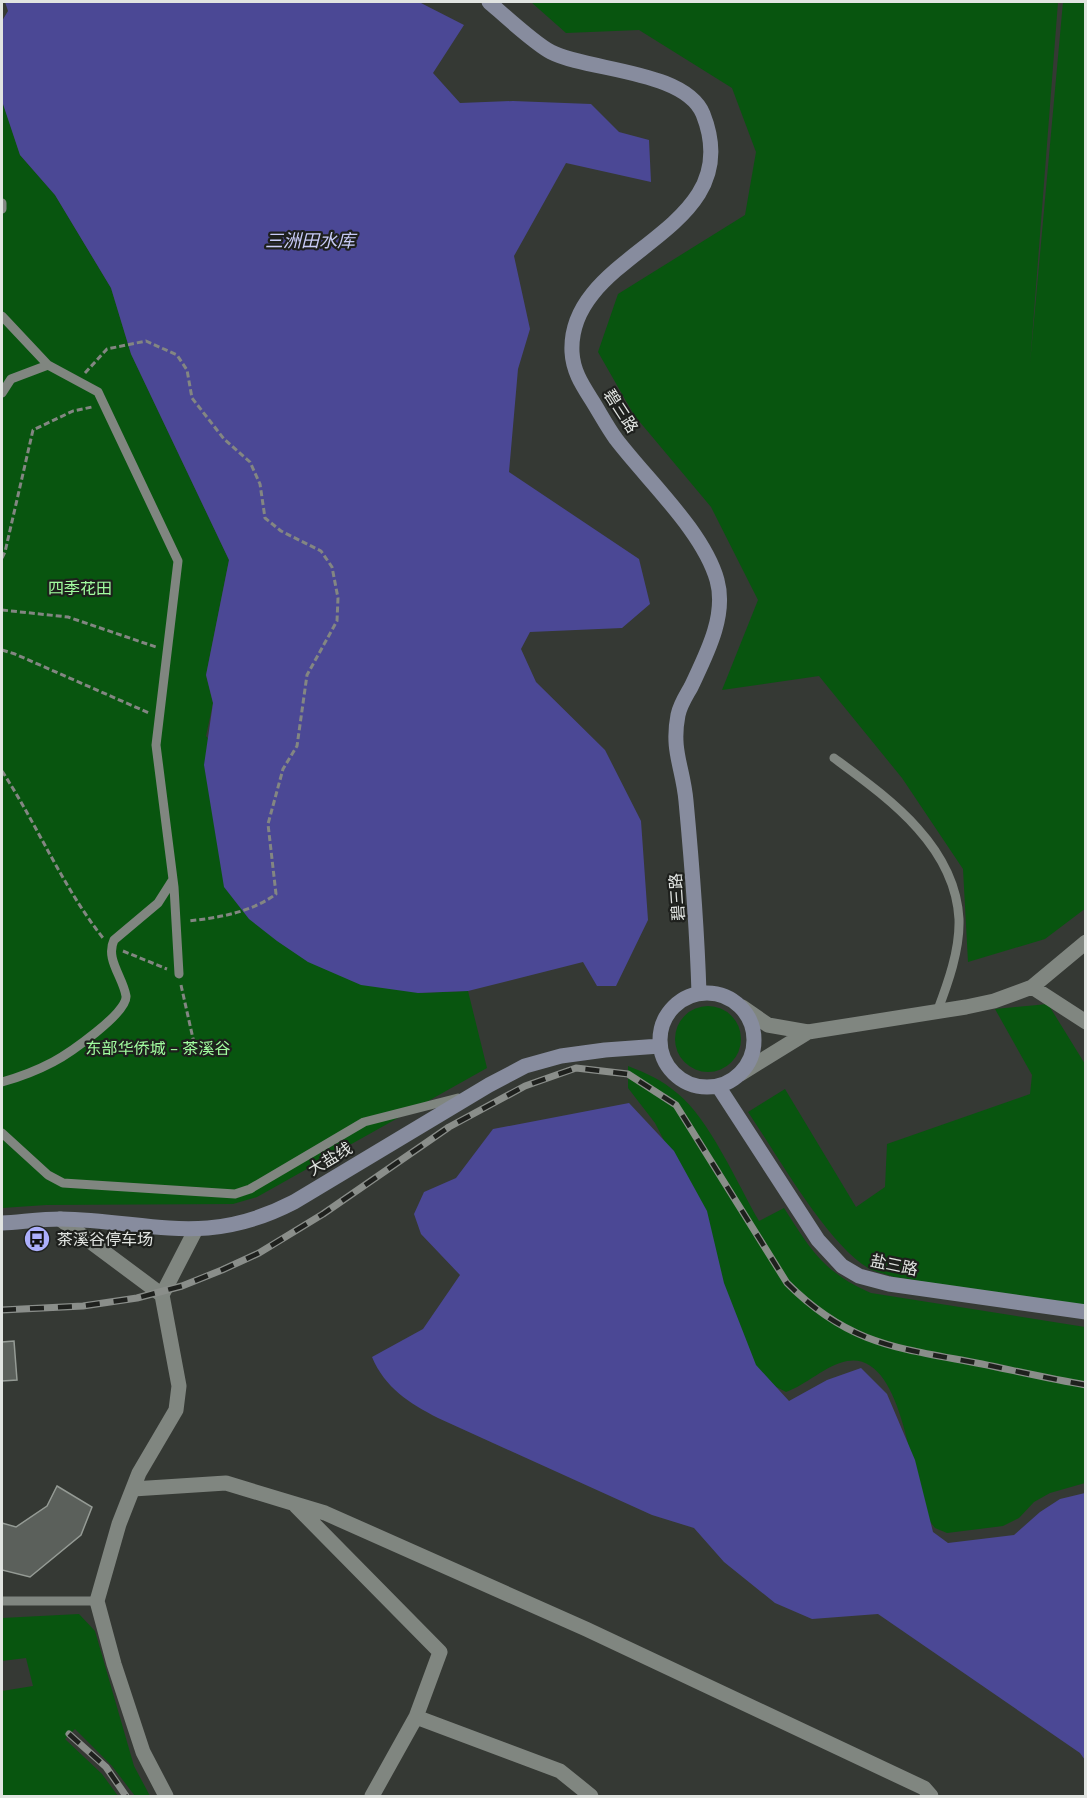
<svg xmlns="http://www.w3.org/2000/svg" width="1087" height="1798" font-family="'DM Sans','Noto Sans SC',sans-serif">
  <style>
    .green { fill: #08550f }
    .water { fill: #4b4895 }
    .building { fill: #5b605b; stroke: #959b95; stroke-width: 1.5 }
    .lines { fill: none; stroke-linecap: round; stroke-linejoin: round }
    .path { stroke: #838682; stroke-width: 3; stroke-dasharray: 6 3; stroke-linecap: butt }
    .service { stroke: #808680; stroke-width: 9 }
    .minor { stroke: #808680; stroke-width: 15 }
    .secondary { stroke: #878c9e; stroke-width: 15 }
    .rail-casing { stroke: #8a8e8a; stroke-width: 7 }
    .rail { stroke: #1e201d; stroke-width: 4.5; stroke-dasharray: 14; stroke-linecap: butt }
    .labels { text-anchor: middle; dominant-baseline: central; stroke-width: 4.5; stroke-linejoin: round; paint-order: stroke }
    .street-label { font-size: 16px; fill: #e1e4e1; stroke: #1e201d }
    .park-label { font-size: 16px; fill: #a1fc9f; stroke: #1e201d }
    .poi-label { font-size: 16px; fill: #e1e4e1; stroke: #1e201d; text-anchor: start }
    .water-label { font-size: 18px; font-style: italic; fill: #c8cbf7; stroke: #1e201d }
  </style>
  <rect width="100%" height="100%" fill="#353934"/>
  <path class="green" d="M531,2H1058L1030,364L1063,2H1085L1086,908L1045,939L968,962L963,869L902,778L819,676L722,690L758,600L711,507L634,415L598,352L618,294L745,215L756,152L732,88L639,30L566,33Z
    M2,101L20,155L55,195L111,288L131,354L229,560L206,675L213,703L206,736L418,993L468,991L487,1068L257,1197L233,1204L46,1205L2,1208Z
    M1048,1004L1085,1064V1307L894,1277C886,1274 875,1272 868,1268C827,1244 776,1153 748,1112L785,1089L856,1207L885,1187L887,1144L1030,1094L1032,1075L995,1009Z
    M675 1039a33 33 0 1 1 66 0a33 33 0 1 1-66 0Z
    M628,1066C646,1073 662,1080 677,1093C709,1118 738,1185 759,1221L784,1208C811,1250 823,1272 871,1293L1085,1327V1483L1050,1493L1034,1502L1019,1518L1003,1526L947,1533L935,1528L925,1515C911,1477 903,1351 847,1361C826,1365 806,1385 786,1392L761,1379L743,1346L694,1199L655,1123L628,1088Z
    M79,1614L95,1631L134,1766L150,1796H135L112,1766L75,1729L65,1739L102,1774L118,1796H2V1691L33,1686L26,1658L2,1661V1618Z"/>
  <path class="water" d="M5,2H419L464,25L433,73L460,103L513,101L591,104L619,132L649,140L651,182L566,163L514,256L530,329L518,369L509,472L639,559L650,604L622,628L530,632L521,649L536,682L605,750L641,821L648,920L616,986H597L583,962L468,991L418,993L361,985L308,962L277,941L249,919L224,887L204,765L213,703L206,675L229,560L131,354L111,288L55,195L20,155L2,101V21L8,11Z
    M629,1103L674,1151L707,1211L724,1283L756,1365L789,1401L827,1380L861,1368L887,1394L915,1460L933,1532L948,1543L1014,1535L1040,1512L1060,1499L1085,1493V1760L1080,1753L878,1614L812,1619L775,1603L724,1562L694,1528L652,1515L438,1418C409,1403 385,1388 372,1357L423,1329L460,1275L421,1234L414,1214L424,1192L456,1178L493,1129Z"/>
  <path class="building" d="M14,1341L17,1380L2,1381V1342Z
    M57,1486L92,1507L81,1535L30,1577L2,1570V1523L16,1527L47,1506Z"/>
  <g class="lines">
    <path class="path" d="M85,373L107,349L146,341L177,355L187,370L192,398L224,439L250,462L260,484L265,518L281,531L321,551L332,567L338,598L337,621L307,675L297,746L283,769L268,824L276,894C252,912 218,918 188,921
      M2,558L5,552L33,430L73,411L92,407
      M2,610L68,617L156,647
      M2,650L15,654L149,713
      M2,771C38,826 62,886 103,938
      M123,951L167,969
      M181,985L194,1043"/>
    <path class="service" d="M2,203V209
      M2,316L48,365
      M2,393L11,379L48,365L98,392L178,561L156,745L174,887L179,974
      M834,758C888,798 955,845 959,919C960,950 948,983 937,1012
      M2,1082C20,1077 36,1071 53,1062C68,1054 128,1013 126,996C123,977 105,959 114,940L158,903L172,881
      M2,1133L48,1175L63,1183L235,1194L250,1189L364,1122L458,1098
      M2,1601H97"/>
    <path class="minor" d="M1032,987L1086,1022
      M742,1007L768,1025L808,1032L966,1007L994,1001L1032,987L1086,942
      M740,1074L808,1032
      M60,1219L162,1295
      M133,1489L226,1483L325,1513L586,1629L924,1788L931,1796
      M296,1506L440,1652L416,1717L372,1796
      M416,1717L560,1771L591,1796
      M166,1796L143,1752L114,1664L97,1601L119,1524L139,1473L176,1410L179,1386L162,1295L195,1231"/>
    <path class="secondary" d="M489,2C504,15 534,43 551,52C588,71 685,70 703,114C751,235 567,249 572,352C573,372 583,386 593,402C601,415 608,428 616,439C648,481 703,531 717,580C727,616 706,655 691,687C686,696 680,705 678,715C671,751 683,767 686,801C692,865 697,928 699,993
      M660 1040a47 47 0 1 1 94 0a47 47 0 1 1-94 0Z
      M718,1086L818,1240L842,1266L859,1276L889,1284L1086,1312
      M2,1223C21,1222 41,1219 61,1219C152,1221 205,1248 294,1202L489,1085L525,1066L561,1056L605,1050L660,1046"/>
    <g class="rail-casing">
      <path id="rail" d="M2,1310L83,1306L137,1298L182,1286L222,1270L259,1253L323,1214L449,1127L525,1086L576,1068L628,1074L676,1105L787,1283C850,1346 899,1348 982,1364C1016,1371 1051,1379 1086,1385
        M69,1734L106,1767L126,1796"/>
    </g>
    <use href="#rail" class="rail"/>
  </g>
  <defs>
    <g id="bus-disc" transform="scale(1.35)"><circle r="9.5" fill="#acaffb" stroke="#1e201d"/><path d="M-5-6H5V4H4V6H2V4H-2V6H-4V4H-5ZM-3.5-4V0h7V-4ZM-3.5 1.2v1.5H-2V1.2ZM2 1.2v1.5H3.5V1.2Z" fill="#111"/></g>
  </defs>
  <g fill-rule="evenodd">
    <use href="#bus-disc" x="37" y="1239"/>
  </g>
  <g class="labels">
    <g class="street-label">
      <text transform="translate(621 411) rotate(57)">碧三路</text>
      <text transform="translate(677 897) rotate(-94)">碧三路</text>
      <text transform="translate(330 1159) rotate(-31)">大盐线</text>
      <text transform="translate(894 1265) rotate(12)">盐三路</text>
    </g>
    <g class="park-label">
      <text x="80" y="588">四季花田</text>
      <text x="158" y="1048">东部华侨城 - 茶溪谷</text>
    </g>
    <g class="poi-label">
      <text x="57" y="1239">茶溪谷停车场</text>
    </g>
    <g class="water-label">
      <text x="310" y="241">三洲田水库</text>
    </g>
  </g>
  <rect width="1087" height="1798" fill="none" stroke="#e1e4e1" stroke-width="6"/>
</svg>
